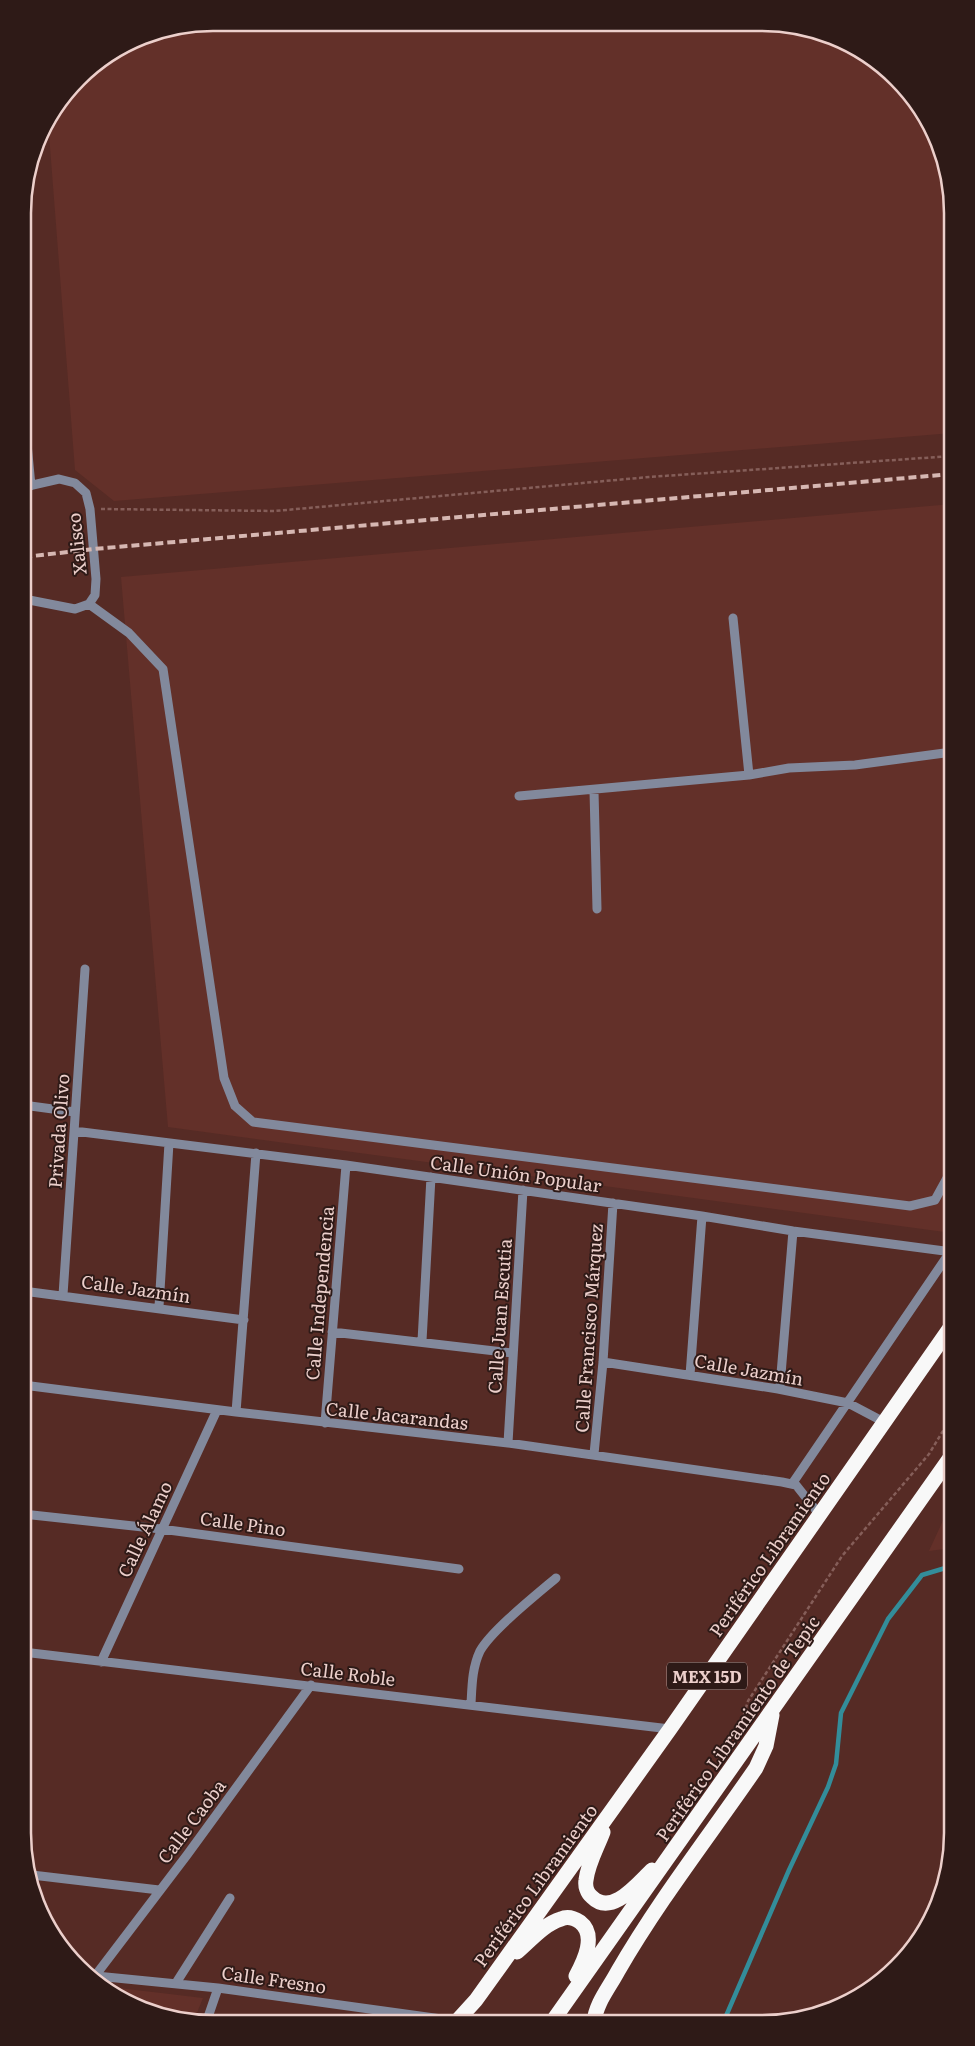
<svg xmlns="http://www.w3.org/2000/svg" width="975" height="2046" font-family="Literata,serif">
  <style>
    .built { fill: #633029 }
    .lines { fill: none; stroke-linecap: round; stroke-linejoin: round }
    .stream { stroke: #338d9a; stroke-width: 4.5 }
    .path { stroke: #855e59; stroke-width: 2.5; stroke-dasharray: 4 2.5; stroke-linecap: butt }
    .minor { stroke: #82899c; stroke-width: 9 }
    .highway { stroke: #f8f8f8; stroke-width: 15 }
    .rail { stroke: #d6b7b2; stroke-width: 4; stroke-dasharray: 8 4; stroke-linecap: butt }
    .labels { text-anchor: middle; dominant-baseline: central; stroke-width: 4; stroke-linejoin: round; paint-order: stroke }
    .shield { fill: #2e1a17; stroke: #b39995; stroke-width: 1 }
    .shield-label { font-size: 16px; font-weight: bold; fill: #eccfcb }
    .street-label { font-size: 18px; fill: #eccfcb; stroke: #2e1a17 }
    .rim { fill: none; stroke: #eccfcb; stroke-width: 2.5 }
  </style>
  <rect width="100%" height="100%" fill="#562b25"/>
  <path class="built" d="M214,23L798,26L846,42L888,70L920,108L946,164L952,214V433L114,501L75,470L48,121L87,70L141,37Z
    M952,504V1233L168,1127L121,577Z
    M952,1501V1548L929,1551L946,1514Z
    M102,1986L203,1998L194,2020H177L129,2004Z"/>
  <g class="lines">
    <path class="stream" d="M723,2023L789,1870L828,1787L836,1764L841,1713L888,1619L922,1575L952,1566"/>
    <path class="path" d="M101,509L275,511L649,477L952,456
      M740,1727L748,1701L842,1556L929,1454L952,1416
      M943,1885L942,1879H944"/>
    <path class="minor" d="M24,412L31,486
      M24,487L59,479L75,483L86,493L90,509L96,579L95,595L89,604
      M24,599L75,609L89,604
      M89,604L129,633L163,669L224,1078L235,1106L253,1122L910,1206L935,1200L952,1169
      M733,618L749,775
      M594,791L597,909
      M519,796L749,775L789,768L855,765L952,752
      M23,1105L75,1112
      M74,1131L346,1165L702,1216L793,1231L952,1252
      M23,1291L244,1320
      M63,1295L85,969
      M159,1307L169,1143
      M332,1332L512,1353
      M422,1341L431,1177
      M603,1362L778,1389L848,1403L884,1422
      M690,1375L702,1216
      M23,1385L236,1412L508,1443L782,1482L796,1485L819,1514
      M778,1389L780,1386L793,1231
      M236,1412L256,1153
      M325,1423L346,1165
      M508,1443L523,1190
      M594,1454L603,1362L613,1203
      M792,1484L950,1252
      M23,1514L161,1529L459,1569
      M23,1652L670,1729
      M101,1662L217,1410
      M471,1704C472,1686 472,1668 480,1651C492,1630 536,1595 556,1578
      M32,1875L159,1890
      M86,1975L218,1988L456,2021
      M95,1976L187,1855L311,1685
      M176,1983L230,1898
      M207,2020L218,1988"/>
    <path class="highway" d="M603,1832C597,1848 588,1863 586,1880C585,1886 587,1893 592,1897C612,1917 638,1883 652,1870
      M517,1952C530,1941 544,1924 561,1919C567,1916 574,1918 580,1922C597,1935 584,1961 576,1976
      M456,2022L476,2000L670,1729L952,1325
      M552,2022L952,1455
      M594,2022C596,2003 609,1988 618,1971C659,1900 710,1835 756,1768L766,1746L772,1715"/>
    <path class="rail" d="M24,557L94,549L952,474"/>
  </g>
  <g class="labels">
    <rect class="shield" x="667" y="1662.5" width="80" height="27" rx="4"/>
    <g class="shield-label">
      <text x="707" y="1676">MEX 15D</text>
    </g>
    <g class="street-label">
      <text transform="translate(76 544) rotate(-96)">Xalisco</text>
      <text transform="translate(58 1131) rotate(-86)">Privada Olivo</text>
      <text transform="translate(516 1173) rotate(8)">Calle Unión Popular</text>
      <text transform="translate(136 1288) rotate(8)">Calle Jazmín</text>
      <text transform="translate(319 1293) rotate(-85)">Calle Independencia</text>
      <text transform="translate(499 1316) rotate(-86)">Calle Juan Escutia</text>
      <text transform="translate(588 1328) rotate(-86)">Calle Francisco Márquez</text>
      <text transform="translate(749 1369) rotate(10)">Calle Jazmín</text>
      <text transform="translate(397 1415) rotate(6)">Calle Jacarandas</text>
      <text transform="translate(243 1523) rotate(8)">Calle Pino</text>
      <text transform="translate(144 1529) rotate(-65)">Calle Álamo</text>
      <text transform="translate(769 1554) rotate(-55)">Periférico Libramiento</text>
      <text transform="translate(348 1673) rotate(7)">Calle Roble</text>
      <text transform="translate(737 1728) rotate(-55)">Periférico Libramiento de Tepic</text>
      <text transform="translate(191 1821) rotate(-53)">Calle Caoba</text>
      <text transform="translate(535 1885) rotate(-54)">Periférico Libramiento</text>
      <text transform="translate(274 1979) rotate(8)">Calle Fresno</text>
    </g>
  </g>
  <path d="M0 0H975V2046H0ZM213 31H762A182 182 0 0 1 944 213V1833A182 182 0 0 1 762 2015H213A182 182 0 0 1 31 1833V213A182 182 0 0 1 213 31Z" fill="#2e1a17" fill-rule="evenodd"/>
  <path class="rim" d="M213 31H762A182 182 0 0 1 944 213V1833A182 182 0 0 1 762 2015H213A182 182 0 0 1 31 1833V213A182 182 0 0 1 213 31Z"/>
</svg>
